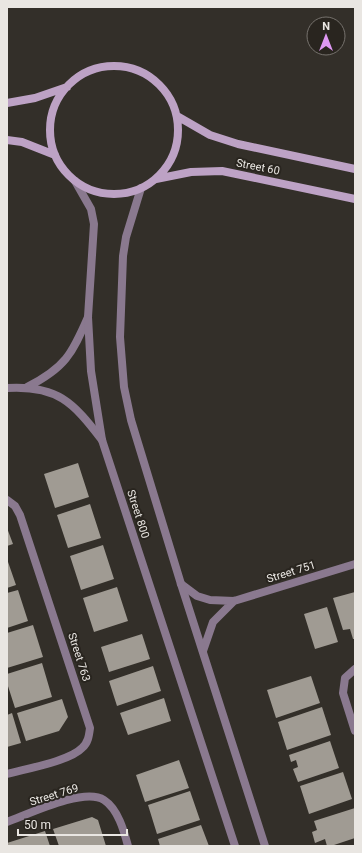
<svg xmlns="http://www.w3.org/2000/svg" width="362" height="853" font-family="Roboto,sans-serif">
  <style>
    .building { fill: #a09b93 }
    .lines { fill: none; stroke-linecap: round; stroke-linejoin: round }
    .minor { stroke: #8a798f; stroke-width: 8 }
    .tertiary { stroke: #8a798f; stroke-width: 8 }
    .secondary { stroke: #bda2c5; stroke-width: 8 }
    .labels { text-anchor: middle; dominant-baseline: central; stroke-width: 4; stroke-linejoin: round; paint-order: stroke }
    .street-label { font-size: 11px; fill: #e9e6e2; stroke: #29251f }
  </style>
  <rect width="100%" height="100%" fill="#332f29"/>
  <path class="building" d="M78,463L89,497L55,508L44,474Z
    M90,504L101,538L68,548L57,515Z
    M7,528L13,544L7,546Z
    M103,545L114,579L81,590L70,556Z
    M7,559L16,585L7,588Z
    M117,587L128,621L94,632L83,598Z
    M18,590L28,621L7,628V593Z
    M355,592V639H353L350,629L343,630L333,598Z
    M327,607L338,642L315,649L304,614Z
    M33,625L43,657L7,668V633Z
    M142,634L150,659L109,672L101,647Z
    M42,663L52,697L15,708L7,683V674Z
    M153,666L161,691L117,706L109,681Z
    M311,676L320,703L276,718L267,690Z
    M164,698L171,721L128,735L120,713Z
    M62,699L68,717L59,731L26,741L17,713Z
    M322,707L331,735L287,750L278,722Z
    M12,713L21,743L7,747V715Z
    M330,741L339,768L298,782L293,769L298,767L296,760L291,762L289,755Z
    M179,760L189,788L145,802L136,775Z
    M343,772L352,799L309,814L300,786Z
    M190,791L200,820L157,834L148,805Z
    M355,808V838L331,846H327L325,839L315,843L312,832L317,830L314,821Z
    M92,817L98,820L106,846H59L53,829Z
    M201,825L209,846H160L158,839Z
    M45,831L50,846H7V843Z"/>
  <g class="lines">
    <path class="minor" d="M27,387C65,368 72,354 88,317
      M7,388C57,385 73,402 102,440
      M7,500L15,506L20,515L90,728C89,736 88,743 82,748C70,761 25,769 7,774
      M181,584L197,596L210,600L234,601L355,564
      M203,651L213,622L234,601
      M355,669L345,678L343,693L355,731
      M7,822C29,814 84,787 104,800C118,809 124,831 128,846"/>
    <path class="tertiary" d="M75,181L91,209L94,224L88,317L91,371L102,440L235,846
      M141,188L126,237L123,256L120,337L124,387L131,420L181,584L265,846"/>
    <path class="secondary" d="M50 130a64 64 0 1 1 128 0a64 64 0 1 1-128 0Z
      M7,103L35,98L67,87
      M177,116L210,135L238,144L355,169
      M7,140L22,142L55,155
      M156,179L191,172L222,171L355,199"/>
  </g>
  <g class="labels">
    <g class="street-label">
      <text transform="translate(258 167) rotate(11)">Street 60</text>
      <text transform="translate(138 514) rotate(72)">Street 800</text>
      <text transform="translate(291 572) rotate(-17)">Street 751</text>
      <text transform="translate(79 657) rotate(72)">Street 763</text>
      <text transform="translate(54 795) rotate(-17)">Street 769</text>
    </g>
  </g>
  <rect width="362" height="853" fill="none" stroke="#e9e6e2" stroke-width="16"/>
  <g transform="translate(326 36)"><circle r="19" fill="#29251f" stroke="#76726d"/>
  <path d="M0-3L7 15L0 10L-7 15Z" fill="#de98f2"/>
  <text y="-6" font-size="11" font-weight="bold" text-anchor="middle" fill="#e9e6e2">N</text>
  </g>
  <path d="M18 829v6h109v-6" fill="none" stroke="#e9e6e2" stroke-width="2"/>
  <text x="24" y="829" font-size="12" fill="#e9e6e2" stroke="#29251f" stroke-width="3" paint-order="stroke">50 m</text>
</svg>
